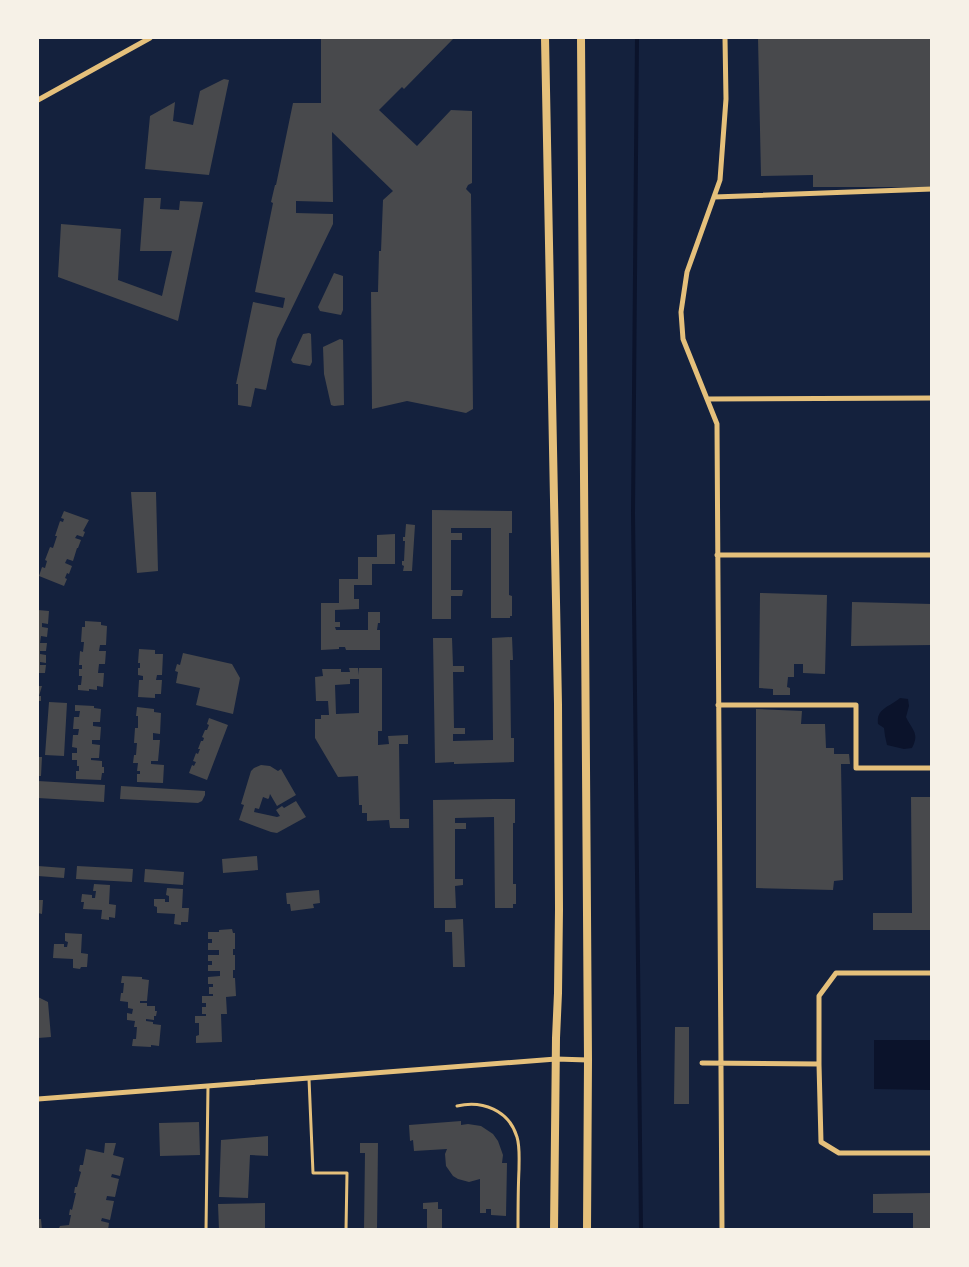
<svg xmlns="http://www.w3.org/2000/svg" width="969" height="1267" font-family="'PT Sans',sans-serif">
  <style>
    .water { fill: #0b132b }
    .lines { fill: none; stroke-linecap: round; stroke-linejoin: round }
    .stream { stroke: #0b132b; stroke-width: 4 }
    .building { fill: #48494c; fill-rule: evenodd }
    .service { stroke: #e5c07b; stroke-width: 3 }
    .minor { stroke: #e5c07b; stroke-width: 5 }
    .secondary { stroke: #e5c07b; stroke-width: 8 }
  </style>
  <rect width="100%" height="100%" fill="#14213d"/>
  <path class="water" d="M900,698L908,699L909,706L906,717C912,730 920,733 912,748L904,749L887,745L885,736L884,728L878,724C876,708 890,707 900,698Z
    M874,1040H931V1090L874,1089Z"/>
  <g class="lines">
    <path class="stream" d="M637,38L633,513L641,1230"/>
  </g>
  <path class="building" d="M321,38H454L404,89L402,87L379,110L417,146L451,110L472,111V183L468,185L466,189L471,194L473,409L466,413L407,401L372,409L371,292H378L379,251H381L383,200L393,191L332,132L333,202L296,201V213L333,214V224L277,339L266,390L255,388L251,407L238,405V384H236L253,302L283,308L285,298L255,292L273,203L271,202L275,185H276L293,103H321Z
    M758,38H932V187H813V175L761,176Z
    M224,79L229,80L209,175L145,169L150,116L175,102L173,121L193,125L200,91Z
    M144,198H161L160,209L179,210L180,201L203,202L178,321L58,277L61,224L121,229L118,280L162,296L172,251H140Z
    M334,273L343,276V310L341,315L320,311L318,307Z
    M309,333L311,334L312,362L310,366L293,363L291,360L303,334Z
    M340,339L343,340L344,405L334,406L331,405L324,374L323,347Z
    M131,492H156L158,571L137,573Z
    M432,510L512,511V533H509V595L512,596V616H510V618H491V528H451V533H462V540H451V590H463L462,596H451V619H432Z
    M64,511L89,520L83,531L85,532L83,537L77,535L75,538L81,540L78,548H77L73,561L67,559L65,563L72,566L69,574L67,573L65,578L67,579L64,586L39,576L42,567L45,568L47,561L45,560L50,547L53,548L57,536H55L60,521L63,522L64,519L61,518Z
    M406,524L415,525L412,571H403L404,566L402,565V561H404L405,541H403V537H405Z
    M395,534V564H372V585H354V599H359V609L335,610V622H340V627H335L336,630H368V612H380V623H378L377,630H380V650H346L345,647H339V649L321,650V603H339V579H358V557H377V535Z
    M760,593L827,595L825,674L803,673V664H794V677H788L787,687L790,688V695H773V689L759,688Z
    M852,602L932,604V645L851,646Z
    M38,610L49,611L48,624L42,623V627L48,628L47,637L41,636L40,643H47L46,651H40V654L46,655V663L40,662V665H46L45,673H38Z
    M85,621L101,622V625L107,626L106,645H100L99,651H106L105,664H99L98,673H104L103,687L97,686V690L89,689V691L78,690V685H81L82,676H79V669H82V665H79L80,651L83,652L84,642H81L82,627H85Z
    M512,637L513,660H510L511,738H514V762L454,764V762L435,763L433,638H452L453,666H464V672H453L454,728H465V734H453V741L493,740L492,638Z
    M139,649L155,650V654H163L162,675H157L156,680H162L161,694H155V698L138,697L139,680H143V676L138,675V668H140V663H138Z
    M183,653L232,664L240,678L233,714L196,705L200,688L176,683L178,672L175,671L177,664L180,665Z
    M349,668H358V675L359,668H382V731H378V745L389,744L388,736L408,735V744H399L400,819H409V828H390L389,820L367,821V813H362V805H359L358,776L338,777L315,738V719H321V715H329L328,701H316L315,677L323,676L322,669H341V672H350ZM350,679H359V713L336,714L335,685L350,684Z
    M38,686H42L39,696H41V701H38Z
    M49,702L67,703L64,756L45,755Z
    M75,705L94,706V708L101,709L100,722H93V726L101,727L100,740H92V744L100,745L99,758H91V760L102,761V767H104V773H102L101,780L76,779V771H79V766H77V760H72V753H77V748L72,747L73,735H78L79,729H73L74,717H79L80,711H75Z
    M137,707L154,709V712L161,713L160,734L153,733V740H160L158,761H151V764L164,765L163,783L137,782V774H140V771H137L138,763H133L134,755H136L137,743H134L135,728H138V716H136Z
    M756,709L802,711L801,724H825L826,748H834V754H849L850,764H841L843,880L834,881L833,890L756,888Z
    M209,718L228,725L207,780L189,773L192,765L194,766L196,762L193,761L196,753L198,754L200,749H198L201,741H203L204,738L202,737L205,730H207L209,725L207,724Z
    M38,757H42L41,776H38Z
    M261,765L270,766L278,771L281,769L296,795L277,806L270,794L269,798L268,799L263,797L259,809L255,808L254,812L277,817L280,816L276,810L282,806L284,808L296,801L306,817L277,833L271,832L239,820L244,805L241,804L251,771L254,768Z
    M38,781L105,785L104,802L38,798Z
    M121,786L205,791V795L202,801L198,803L120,799Z
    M911,797H932V930H873V913H912Z
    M494,799H515V823H513V884H516V904H513V908H495L494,817L455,818V823H466V829H455V879H463V885L455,886L456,908H434L433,800Z
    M257,856L258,870L223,873L222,859Z
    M38,866L65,868L64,878L38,876Z
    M77,866L133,869L132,882L76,879Z
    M145,869L184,872L183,885L144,882Z
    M94,884L110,885L109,904L116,905L115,918L109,917V920L101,919L102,910L83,909L84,902H81L82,894L92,895V898H95L96,891H93Z
    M167,888L183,889L182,908H189L188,922H181V925L174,924L175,914L157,913V907L154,906V899H165V902H169V896L166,895Z
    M319,890L320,903L313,904L314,908L291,911L290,904H287L286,893Z
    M38,900H43L42,914L38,913Z
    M463,919L465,967H453L452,932H445V920Z
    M232,929L233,933H235V949H233V955H235V970H233V978H235L236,996L226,997L227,1014H221L222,1042L196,1043V1036L199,1035V1023H195V1016H206V1014H202V1007H206V1003H202V996H213V994H209V987H213V984H208V977L220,976V971H208V965H212V961H208V955H219V950H208V943H212V939H208V932H219V930Z
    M65,933L82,934L81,953L88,954L87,967H81L80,969L73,968V959L53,958L54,944H64V947H67L68,942L65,941Z
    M122,976L142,977V979L149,980L147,1001H140V1003H147V1006H155V1011H157L156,1016H154V1020L146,1019V1021L153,1022V1024L161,1025L159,1046L151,1045V1047L132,1046L133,1039H136L137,1027H134L135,1021L127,1020V1013L132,1014L133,1009L128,1008V1002L120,1001L121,993H123L124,983H121Z
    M38,997L48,1002L51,1037L38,1038Z
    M675,1027H689V1104H674Z
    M461,1121V1125L468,1124L481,1126L493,1134L498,1141L503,1155L502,1163H507L506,1216L491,1215V1209H486V1213H480V1179L469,1182L458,1179L453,1176L446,1166L445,1154L447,1149L414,1151L413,1140L410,1141L409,1125Z
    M199,1122L200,1155L160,1156L159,1123Z
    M268,1136V1156L250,1155L248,1198L219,1197L221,1140Z
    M105,1143H116L113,1155L124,1158L120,1176L112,1174L111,1177L119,1179L115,1197L107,1196L106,1200L114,1201L110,1220L102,1218L101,1221L109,1223L108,1230H58L60,1226L69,1225L71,1215H69L70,1209L72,1210L76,1193H74L75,1187H77L81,1172L79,1171L80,1165H83L86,1149L104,1153Z
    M360,1143H378L377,1230H364L365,1153H360Z
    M932,1193V1230H913V1213H873V1194Z
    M438,1202V1209H442V1230H427V1209H423V1203Z
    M265,1203V1230H219L218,1204Z
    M38,1219H41L42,1230H38Z"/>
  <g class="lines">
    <path class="service" d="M309,1079L313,1173H347L346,1230
      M457,1106C482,1100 509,1110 517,1137C520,1147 519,1158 519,1169C518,1189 518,1209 518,1230
      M206,1230L208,1086"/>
    <path class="minor" d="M38,100L150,38
      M714,197L932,189
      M707,399L932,398
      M717,555H932
      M718,705H856V768H932
      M932,973H836L819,996V1064L821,1142L839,1153H932
      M702,1063L819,1064
      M38,1099L556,1059L588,1060
      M722,1230L717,424L683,339L681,312L687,272L720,180L726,99L725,38"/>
    <path class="secondary" d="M545,38L558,704L559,909L558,993L556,1038L554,1230
      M581,38L588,1060L587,1230"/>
  </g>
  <rect width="969" height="1267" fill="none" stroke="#f6f1e7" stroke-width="78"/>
</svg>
